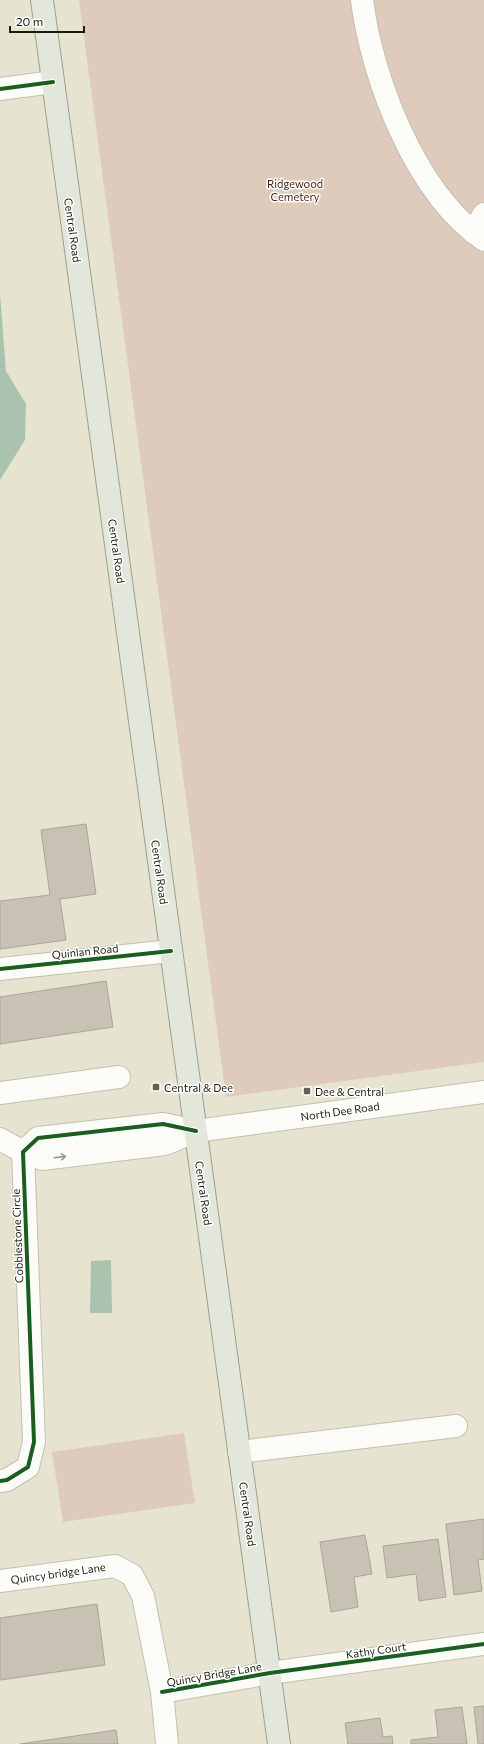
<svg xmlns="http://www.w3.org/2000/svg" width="484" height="1744" font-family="Commissioner,sans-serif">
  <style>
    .green { fill: #dfcbbb }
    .water { fill: #aac3af }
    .building { fill: #c8c2b4; stroke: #aba597 }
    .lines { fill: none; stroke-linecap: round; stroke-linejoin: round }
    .minor-casing { stroke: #c2c0b0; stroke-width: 24 }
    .major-casing { stroke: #9ba189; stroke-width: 24 }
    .minor { stroke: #fbfbf8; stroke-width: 22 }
    .major { stroke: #e3e6db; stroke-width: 22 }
    .cycleway-casing { stroke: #fff; stroke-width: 6 }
    .cycleway { stroke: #1b5e20; stroke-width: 4 }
    .oneway { stroke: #97968e }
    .poi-dot { fill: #636151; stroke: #fff; stroke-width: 1.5 }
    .labels { text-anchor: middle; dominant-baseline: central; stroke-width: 3; stroke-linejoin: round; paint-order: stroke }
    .park-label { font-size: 11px; fill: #4a1a06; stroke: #fff }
    .street-label { font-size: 11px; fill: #1c1a0d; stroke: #fff }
    .poi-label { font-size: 11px; fill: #1c1a0d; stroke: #fff; text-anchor: start }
  </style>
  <rect width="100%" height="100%" fill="#e6e4d0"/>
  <path class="green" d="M79,0H484V1062L226,1097Z
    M184,1433L195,1503L63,1522L52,1452Z"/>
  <path class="water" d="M0,293L6,371L26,404L25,440L0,480Z
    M111,1260L112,1313H90L91,1261Z"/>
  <path class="building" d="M86,824L96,894L60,899L66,940L0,949V901L50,895L41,830Z
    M106,981L113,1027L0,1044V997Z
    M484,1519V1559L478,1560L482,1591L454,1595L446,1524Z
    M365,1535L372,1574L354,1577L358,1607L331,1612L320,1542Z
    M438,1539L446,1597L419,1601L416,1574L387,1578L383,1546Z
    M97,1604L105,1665L0,1680V1618Z
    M484,1706V1744H478L474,1707Z
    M462,1707L467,1744H411V1740L438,1737L435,1710Z
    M380,1718L383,1737L392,1736L393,1744H348L345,1723Z
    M116,1730L118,1744H20Z"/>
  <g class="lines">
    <g class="minor-casing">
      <path id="minor" d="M362,0C372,79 416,194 484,240
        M0,89L53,82
        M473,232L484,214
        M0,969L171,951
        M0,1093L119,1077
        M0,1139L23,1152L42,1159L165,1144L196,1131L484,1092
        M239,1452L456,1426
        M0,1481L7,1480L28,1467L34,1442L23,1152L38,1138L163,1124L196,1131
        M0,1581L115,1566L132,1575L143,1596L162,1692L167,1744
        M162,1692L270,1673L484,1644"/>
    </g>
    <g class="major-casing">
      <path id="major" d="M42,0L279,1744"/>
    </g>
    <use href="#minor" class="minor"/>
    <use href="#major" class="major"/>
    <g class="cycleway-casing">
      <path id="cycleway" d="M0,89L53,82
        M0,969L171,951
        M0,1481L7,1480L28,1467L34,1442L23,1152L38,1138L163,1124L196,1131
        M162,1692L270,1673L484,1644"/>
    </g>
    <use href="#cycleway" class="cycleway"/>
  </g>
  <defs><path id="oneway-shaft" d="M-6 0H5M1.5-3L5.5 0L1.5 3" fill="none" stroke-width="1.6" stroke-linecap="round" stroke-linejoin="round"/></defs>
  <use class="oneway" href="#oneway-shaft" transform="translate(60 1157) rotate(-7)"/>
  <g class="poi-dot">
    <rect x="152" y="1083" width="8" height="8" rx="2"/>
    <rect x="303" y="1087" width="8" height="8" rx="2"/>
  </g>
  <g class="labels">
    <g class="park-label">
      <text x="295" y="183">Ridgewood<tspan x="295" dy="13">Cemetery</tspan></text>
    </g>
    <g class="street-label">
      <text transform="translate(73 230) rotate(82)">Central Road</text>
      <text transform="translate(117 551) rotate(82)">Central Road</text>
      <text transform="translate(160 872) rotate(82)">Central Road</text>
      <text transform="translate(85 951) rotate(-6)">Quinlan Road</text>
      <text transform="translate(340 1111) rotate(-8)">North Dee Road</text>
      <text transform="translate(204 1193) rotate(82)">Central Road</text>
      <text transform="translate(17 1236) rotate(-92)">Cobblestone Circle</text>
      <text transform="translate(248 1514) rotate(82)">Central Road</text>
      <text transform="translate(58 1573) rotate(-8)">Quincy bridge Lane</text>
      <text transform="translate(376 1650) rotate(-8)">Kathy Court</text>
      <text transform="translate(214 1674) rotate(-10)">Quincy Bridge Lane</text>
    </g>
    <g class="poi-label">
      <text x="164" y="1087">Central &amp; Dee</text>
      <text x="315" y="1091">Dee &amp; Central</text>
    </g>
  </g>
  <path d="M10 26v6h74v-6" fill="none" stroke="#1c1a0d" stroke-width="2"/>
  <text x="16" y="26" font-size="12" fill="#1c1a0d" stroke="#ffffff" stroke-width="3" paint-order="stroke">20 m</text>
</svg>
